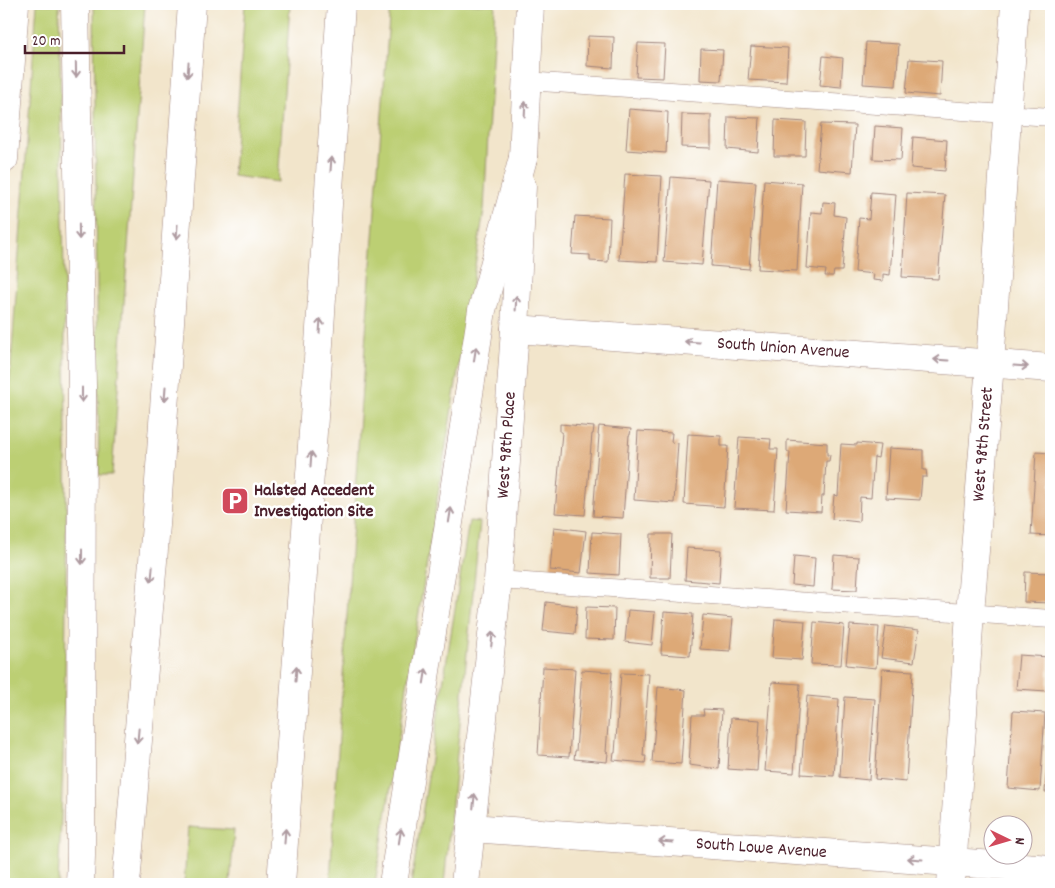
<svg xmlns="http://www.w3.org/2000/svg" width="1055" height="888" font-family="Dekko,sans-serif">
  <style>
    .grass { fill: #bccf73; stroke: #83774f }
    .building { fill: #dda977 }
    .lines { fill: none; stroke-linecap: round; stroke-linejoin: round }
    .lane-casing { stroke: #9e827b; stroke-width: 19 }
    .street-casing { stroke: #9e827b; stroke-width: 29 }
    .primary-casing { stroke: #9e827b; stroke-width: 29 }
    .highway-casing { stroke: #9e827b; stroke-width: 29 }
    .lane { stroke: #fff; stroke-width: 18 }
    .street { stroke: #fff; stroke-width: 28 }
    .primary { stroke: #fff; stroke-width: 28 }
    .highway { stroke: #fff; stroke-width: 28 }
    .oneway { stroke: #ae9aa0 }
    .labels { text-anchor: middle; dominant-baseline: central; stroke-width: 5; stroke-linejoin: round; paint-order: stroke }
    .street-label { font-size: 18px; fill: #4a1f2b; stroke: #fff }
    .poi-label { font-size: 18px; font-weight: bold; fill: #4a1f2b; stroke: #fff; text-anchor: start }
  </style>
  <rect width="100%" height="100%" fill="#fff"/>
  <filter id="ink" filterUnits="userSpaceOnUse"><feTurbulence type="fractalNoise" baseFrequency=".02" numOctaves="2"/><feDisplacementMap in="SourceGraphic" scale="10" xChannelSelector="R" yChannelSelector="G"/><feConvolveMatrix kernelMatrix="1 2 1 2 8 2 1 2 1" color-interpolation-filters="sRGB"/></filter>
  <filter id="wash" filterUnits="userSpaceOnUse"><feTurbulence type="fractalNoise" baseFrequency=".0096" numOctaves="4" result="noise"/><feDisplacementMap in="SourceGraphic" scale="20" xChannelSelector="R" yChannelSelector="G"/><feGaussianBlur stdDeviation="1.12" result="paint"/><feColorMatrix in="noise" values="0 0 0 0 0 0 0 0 0 0 0 0 0 0 0 0 0 1.4 0 .05"/><feComposite in="paint" operator="in"/></filter>
  <g filter="url(#wash)">
    <rect width="100%" height="100%" fill="#f2e5cb"/>
    <path class="grass" d="M37,4H59C64,297 73,591 58,884H4V461Z
      M94,4H145L112,475H99Z
      M245,4H290L278,182L233,176Z
      M390,4H495L484,210L375,884H330L333,829L360,416Z
      M469,521L480,522L444,884H411Z
      M188,827L234,830L230,884H184Z"/>
    <g id="blocks">
      <path class="building" d="M588,36L614,37L613,68L587,66Z
        M866,42L899,44L896,86L863,84Z
        M638,43L665,44L663,78L636,77Z
        M751,46L788,48L786,82L748,80Z
        M701,49L723,50L721,81L700,80Z
        M823,56L843,58L841,87L820,85Z
        M909,59L942,61L940,96L906,93Z
        M629,109L668,112L666,153L626,150Z
        M682,114L711,115V148L681,147Z
        M728,117L760,118L758,152L727,149Z
        M775,120L806,122L805,156H774Z
        M821,124L855,125L852,172L817,169Z
        M875,126L903,128L901,160L873,159Z
        M913,137L947,140L945,171L911,168Z
        M625,174L662,176L657,262L619,260Z
        M671,177L709,180L702,265L664,262Z
        M717,179L756,182L749,269L711,266Z
        M764,180L802,183L797,271L758,269Z
        M871,192L896,194L890,275L883,274V281L873,280L874,274L855,272L859,218L869,219Z
        M907,193L945,195L938,279L902,277Z
        M823,202L835,203L834,215L846,217L842,271H834L833,276H825L826,270L807,268L811,212L822,213Z
        M575,216L610,218L608,262L590,261V255L572,254Z
        M560,424L594,427L593,434H592L585,515L555,513L562,432H560Z
        M599,426L631,429L630,435H629L623,518L593,516L599,435H598Z
        M638,431L672,433L671,442L678,443L674,503L634,500Z
        M688,434L721,436V446H728L724,507L684,504Z
        M739,437L771,439L770,449H778L774,510L734,508Z
        M787,440L827,443V455H830L829,461H826L824,496H822L821,512L786,510L790,452H787Z
        M857,443L880,445L878,458L874,457L871,498L860,497L859,522L832,519L834,495L838,496L841,444L857,445Z
        M889,448L923,450V470H926L927,477H922L920,500L886,498Z
        M1036,452L1051,453V536L1031,535Z
        M554,527L586,531L581,573L550,570Z
        M592,532L621,534L619,575L590,573Z
        M651,534H672L670,578H650Z
        M687,548L721,550L719,583L685,580Z
        M834,555L859,557L857,590L832,589Z
        M794,556L815,558L813,587L792,585Z
        M1025,572L1051,573V603L1024,602Z
        M546,602L577,606L575,634L543,631Z
        M586,607L615,608L614,640L585,639Z
        M628,610L655,612L652,645L625,642Z
        M664,612L693,614L690,656L661,654Z
        M703,615L733,618L730,651L700,649Z
        M775,619L805,621L802,660L772,658Z
        M814,622L844,625L841,665L811,664Z
        M850,625L879,627L876,668L846,665Z
        M886,626L919,630L914,662L881,658Z
        M1019,655L1049,657L1047,691L1016,689Z
        M543,667L575,669L569,757L538,755Z
        M882,669L913,671L906,782L875,779Z
        M582,670L612,672L606,752L608,753L607,762L574,759L575,751H576Z
        M621,673L649,674L643,756H646L645,763L613,760L614,753H615Z
        M772,682L800,684L794,773L765,771Z
        M658,687L686,690L681,764L652,762Z
        M807,696L839,699L834,776L801,774Z
        M845,697L875,699L869,780L840,777Z
        M703,709L722,710L719,769L689,765L692,715H704Z
        M1013,711L1045,713L1040,791L1008,788Z
        M731,718L760,720L757,771L728,769Z
        M1050,719H1051V792H1045Z"/>
    </g>
  </g>
  <g filter="url(#ink)">
    <use href="#blocks" fill-opacity="0" stroke="#9e827b" stroke-width="1"/>
    <g class="lines">
      <g class="lane-casing">
        <path id="lane" d="M526,81L1051,117
          M498,580L1051,619"/>
      </g>
      <g class="street-casing">
        <g id="street">
          <path d="M4,159L15,4"/>
          <path id="s1" d="M515,329L1051,368"/>
          <path id="s2" d="M471,828L1051,869"/>
          <path id="s3" d="M465,884L498,580L515,329L522,186"/>
          <path id="s4" d="M951,884L970,613L990,364L1015,4"/>
        </g>
      </g>
      <g class="primary-casing">
        <path id="primary" d="M523,158L530,4"/>
      </g>
      <g class="highway-casing">
        <path id="highway" d="M75,4L82,386L81,856L80,884
          M126,884L156,525L192,4
          M281,884L317,375L341,4
          M393,884L482,310L523,158"/>
      </g>
      <use href="#lane" class="lane"/>
      <use href="#street" class="street"/>
      <use href="#primary" class="primary"/>
      <use href="#highway" class="highway"/>
    </g>
    <defs><path id="oneway-shaft" d="M-6 0H5M1.5-3L5.5 0L1.5 3" fill="none" stroke-width="1.6" stroke-linecap="round" stroke-linejoin="round" transform="scale(1.25)"/></defs>
    <g class="oneway">
      <use href="#oneway-shaft" transform="translate(76 70) rotate(89)"/>
      <use href="#oneway-shaft" transform="translate(188 70) rotate(94)"/>
      <use href="#oneway-shaft" transform="translate(525 109) rotate(-87)"/>
      <use href="#oneway-shaft" transform="translate(331 164) rotate(-86)"/>
      <use href="#oneway-shaft" transform="translate(79 232) rotate(89)"/>
      <use href="#oneway-shaft" transform="translate(177 232) rotate(94)"/>
      <use href="#oneway-shaft" transform="translate(516 303) rotate(-87)"/>
      <use href="#oneway-shaft" transform="translate(320 326) rotate(-86)"/>
      <use href="#oneway-shaft" transform="translate(692 342) rotate(-176)"/>
      <use href="#oneway-shaft" transform="translate(475 354) rotate(-81)"/>
      <use href="#oneway-shaft" transform="translate(941 360) rotate(-176)"/>
      <use href="#oneway-shaft" transform="translate(1021 366) rotate(4)"/>
      <use href="#oneway-shaft" transform="translate(165 394) rotate(94)"/>
      <use href="#oneway-shaft" transform="translate(82 395) rotate(90)"/>
      <use href="#oneway-shaft" transform="translate(311 459) rotate(-86)"/>
      <use href="#oneway-shaft" transform="translate(450 515) rotate(-81)"/>
      <use href="#oneway-shaft" transform="translate(82 557) rotate(90)"/>
      <use href="#oneway-shaft" transform="translate(152 574) rotate(95)"/>
      <use href="#oneway-shaft" transform="translate(492 639) rotate(-84)"/>
      <use href="#oneway-shaft" transform="translate(296 674) rotate(-86)"/>
      <use href="#oneway-shaft" transform="translate(425 676) rotate(-81)"/>
      <use href="#oneway-shaft" transform="translate(138 736) rotate(95)"/>
      <use href="#oneway-shaft" transform="translate(474 801) rotate(-84)"/>
      <use href="#oneway-shaft" transform="translate(285 836) rotate(-86)"/>
      <use href="#oneway-shaft" transform="translate(400 836) rotate(-81)"/>
      <use href="#oneway-shaft" transform="translate(666 842) rotate(-176)"/>
      <use href="#oneway-shaft" transform="translate(915 859) rotate(-176)"/>
    </g>
  </g>
  <defs>
    <g id="parking-square" transform="scale(1.4375)"><rect x="-9" y="-9" width="18" height="18" rx="4" fill="#d1495b" stroke="#fff"/><path d="M-3.5-5.5H1a3.5 3.5 0 0 1 0 7H-1V5.5H-3.5ZM-1-3.4V-.6H.8a1.4 1.4 0 0 0 0-2.8Z" fill="#fff"/></g>
  </defs>
  <g fill-rule="evenodd">
    <use href="#parking-square" x="235" y="501"/>
  </g>
  <g class="labels">
    <g class="street-label">
      <text stroke="none"><textPath href="#s1" startOffset="269">South Union Avenue</textPath></text>
      <text stroke="none"><textPath href="#s4" startOffset="441">West 98th Street</textPath></text>
      <text stroke="none"><textPath href="#s3" startOffset="441">West 98th Place</textPath></text>
      <text stroke="none"><textPath href="#s2" startOffset="291">South Lowe Avenue</textPath></text>
    </g>
    <g class="poi-label">
      <text x="254" y="491">Halsted Accedent<tspan x="254" dy="21">Investigation Site</tspan></text>
    </g>
  </g>
  <rect width="1055" height="888" fill="none" stroke="#fff" stroke-width="20"/>
  <g transform="translate(1008 840) rotate(95)"><circle r="24" fill="#ffffff" stroke="#b7a5aa"/>
  <path d="M0-4L9 19L0 12L-9 19Z" fill="#d1495b"/>
  <text y="-8" font-size="14" font-weight="bold" text-anchor="middle" fill="#4a1f2b">N</text>
  </g>
  <path d="M25 45v8h99v-8" fill="none" stroke="#4a1f2b" stroke-width="2.5"/>
  <text x="32" y="45" font-size="15" fill="#4a1f2b" stroke="#ffffff" stroke-width="4" paint-order="stroke">20 m</text>
</svg>
